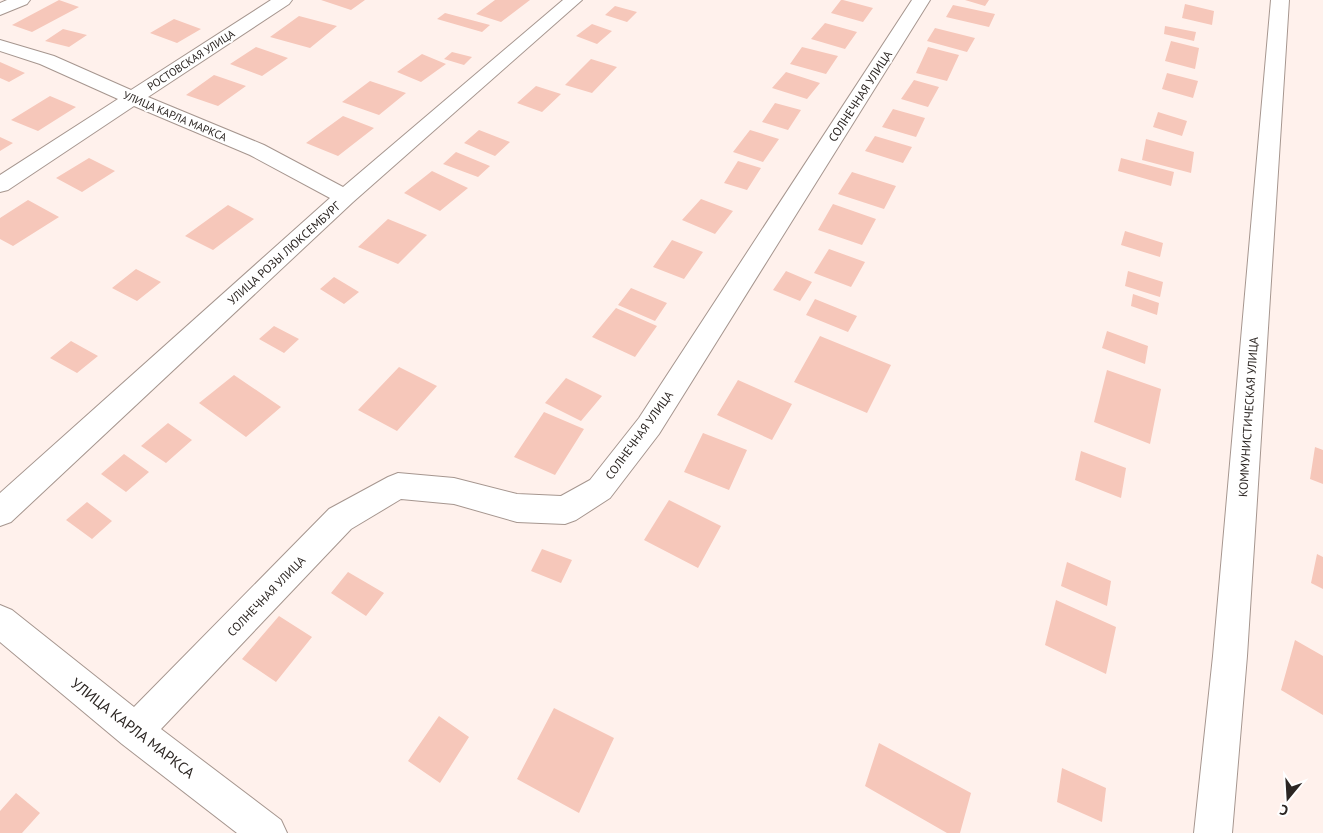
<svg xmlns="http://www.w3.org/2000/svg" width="1323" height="833" font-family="'PT Sans',sans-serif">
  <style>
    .building { fill: #f6c7ba }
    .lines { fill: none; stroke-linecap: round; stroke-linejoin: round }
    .minor-casing { stroke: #a6968f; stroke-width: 2 }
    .minor { fill: #fff; fill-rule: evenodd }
    .labels { text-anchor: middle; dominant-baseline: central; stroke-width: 4.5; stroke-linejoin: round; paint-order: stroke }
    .far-street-label { font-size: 11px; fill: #2c2623; stroke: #fff }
    .street-label { font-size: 12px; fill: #2c2623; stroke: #fff }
    .near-street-label { font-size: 15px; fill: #2c2623; stroke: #fff }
  </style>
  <rect width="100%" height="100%" fill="#fff1ec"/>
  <path class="building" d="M59,0L79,7L32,32L12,25Z
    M321,0H365L351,10Z
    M495,0H530L501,22L476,14Z
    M841,0H843L873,8L863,22L831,13Z
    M965,0H989L985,6Z
    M1185,4L1214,11L1212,25L1182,18Z
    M953,5L995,14L989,27L946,17Z
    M615,6L637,12L627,22L605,15Z
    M445,13L490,25L482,32L437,19Z
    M299,16L337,26L310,48L270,37Z
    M174,19L201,29L177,43L150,33Z
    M825,23L857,32L845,49L811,39Z
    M592,24L612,31L597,44L576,36Z
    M1165,26L1196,32L1194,41L1164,34Z
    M935,28L975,38L967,52L927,41Z
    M63,29L87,35L69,47L45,41Z
    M1171,41L1199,48L1195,69L1165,61Z
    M256,47L288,58L262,76L230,64Z
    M802,47L838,56L826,74L790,64Z
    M928,47L959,55L947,81L916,73Z
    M452,52L472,57L464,65L444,59Z
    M422,54L446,64L421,82L397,72Z
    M591,59L617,67L592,93L565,85Z
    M0,62L25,73L9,82L0,78Z
    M786,72L820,83L807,99L772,88Z
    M1167,73L1198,81L1193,98L1162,89Z
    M214,75L246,86L218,106L186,95Z
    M914,80L939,87L928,107L901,99Z
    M370,81L406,93L379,115L342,102Z
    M536,86L561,94L542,112L517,103Z
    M50,96L76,107L38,131L11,120Z
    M775,103L801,110L788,130L762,122Z
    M893,109L925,118L916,137L882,127Z
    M1158,112L1187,121L1182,136L1153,127Z
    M343,116L374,128L338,156L306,143Z
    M479,130L510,142L495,156L464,143Z
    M750,130L779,139L763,162L733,152Z
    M875,136L912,147L903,163L865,151Z
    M0,137L13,143L0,151Z
    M1146,139L1194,152L1191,173L1142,160Z
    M456,152L490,166L478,177L443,164Z
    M89,158L115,171L82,192L56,178Z
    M1121,158L1174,172L1171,186L1118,171Z
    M738,161L761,168L747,190L724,183Z
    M432,171L468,188L440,211L404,193Z
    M852,172L896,186L884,209L838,194Z
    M701,199L733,211L715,234L682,220Z
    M28,200L59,217L13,246L0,239V218Z
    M833,204L876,219L862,245L818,230Z
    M228,205L254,219L213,250L185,236Z
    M388,219L427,235L398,264L358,247Z
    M1125,231L1163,243L1160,257L1121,245Z
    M672,240L703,252L684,279L653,267Z
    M829,249L865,262L851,287L814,273Z
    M136,269L161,282L137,301L112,288Z
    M786,271L812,282L800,301L773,290Z
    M1128,271L1163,282L1160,297L1125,286Z
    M334,277L359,292L344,304L320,289Z
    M631,288L667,303L655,321L618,305Z
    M1133,294L1159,303L1157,315L1131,306Z
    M815,299L857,316L848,332L806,315Z
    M616,308L657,326L635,357L592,337Z
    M274,326L299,339L284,353L259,339Z
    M1107,331L1148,346L1145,364L1102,348Z
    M820,336L891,365L867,413L794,382Z
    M71,341L98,356L77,373L50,358Z
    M399,367L437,386L397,431L358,410Z
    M1107,370L1161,389L1150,444L1094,422Z
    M234,375L281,407L246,437L199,403Z
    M566,378L602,396L581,421L545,403Z
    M738,380L792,404L772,440L717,415Z
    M544,412L584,429L555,475L514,457Z
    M168,423L192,440L166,463L141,446Z
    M703,433L747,450L729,490L684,472Z
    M1315,447L1323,450V484L1310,479Z
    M1081,451L1126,468L1121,498L1075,480Z
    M124,454L149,472L126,492L101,474Z
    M669,500L721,526L698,568L644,540Z
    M87,502L112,521L92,539L66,520Z
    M542,549L572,560L561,583L531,571Z
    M1317,554L1323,557V589L1311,583Z
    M1067,562L1111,581L1107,606L1061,586Z
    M348,572L384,593L366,616L331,593Z
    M1056,600L1116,627L1106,674L1045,645Z
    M279,616L312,637L276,682L242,659Z
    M1295,640L1323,656V715L1281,690Z
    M554,708L614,738L579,813L517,779Z
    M439,716L469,737L440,783L408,761Z
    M879,743L971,793L960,833H947L865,786Z
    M1062,768L1106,788L1102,822L1057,802Z
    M16,793L40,813L22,833H0V811Z"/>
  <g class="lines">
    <g class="minor-casing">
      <path id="minor" d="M7,0H30L27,4L0,15V3Z
        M271,0H292L289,4L148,97L264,145L343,187L563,0H582L353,202L11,522L0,526V493L330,198L250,155L134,106L8,190L0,192V175L118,99L40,64L0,51V40L54,56L131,90Z
        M912,0H930L659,434L610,498L576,520L565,524L517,522L454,504L401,499L351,529L161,729L281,820L287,833H237L122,744L0,642V605L12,610L134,707L329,509L388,477L398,473L454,478L517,494L561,496L590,480L639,418Z
        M1271,0H1289L1247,656L1232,833H1194L1213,656Z"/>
    </g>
    <use href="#minor" class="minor"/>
  </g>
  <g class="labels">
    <g class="far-street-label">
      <text transform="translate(191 60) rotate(-33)">РОСТОВСКАЯ УЛИЦА</text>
      <text transform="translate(175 116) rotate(23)">УЛИЦА КАРЛА МАРКСА</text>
    </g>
    <g class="street-label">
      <text transform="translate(860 96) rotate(-57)">СОЛНЕЧНАЯ УЛИЦА</text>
      <text transform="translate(284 253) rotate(-42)">УЛИЦА РОЗЫ ЛЮКСЕМБУРГ</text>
      <text transform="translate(1248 417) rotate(-86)">КОММУНИСТИЧЕСКАЯ УЛИЦА</text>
      <text transform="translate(639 435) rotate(-54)">СОЛНЕЧНАЯ УЛИЦА</text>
      <text transform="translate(266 596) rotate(-46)">СОЛНЕЧНАЯ УЛИЦА</text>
    </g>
    <g class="near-street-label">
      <text transform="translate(133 728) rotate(38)">УЛИЦА КАРЛА МАРКСА</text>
    </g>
  </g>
  <g transform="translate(1288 798) rotate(198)" stroke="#ffffff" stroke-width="4" paint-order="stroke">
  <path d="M0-4L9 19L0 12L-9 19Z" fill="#2c2623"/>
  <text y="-8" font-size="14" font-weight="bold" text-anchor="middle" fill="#2c2623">С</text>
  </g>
</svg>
